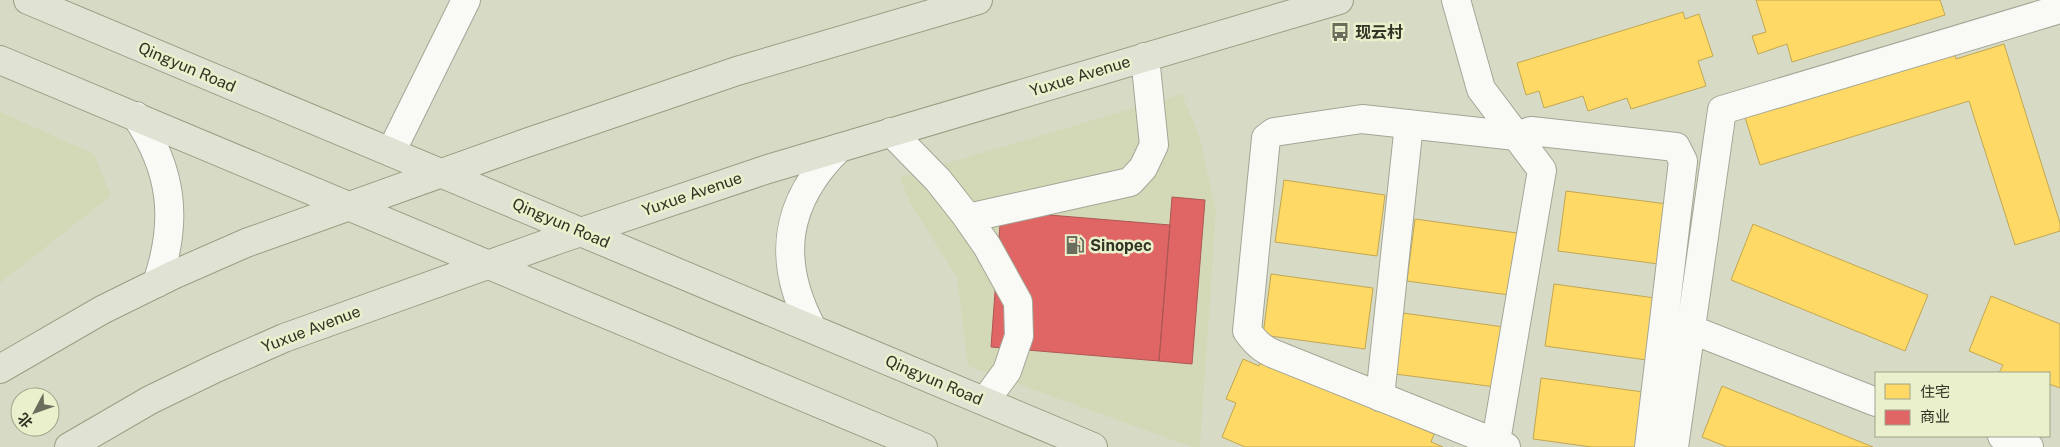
<svg xmlns="http://www.w3.org/2000/svg" width="2060" height="447" font-family="'Public Sans','Noto Sans SC',sans-serif">
  <style>
    .built { fill: #d3d9b7 }
    .homes { fill: #ffd966; stroke: #c1a752 }
    .shops { fill: #e06666; stroke: #ac5752 }
    .lines { fill: none; stroke-linecap: round; stroke-linejoin: round }
    .minor-casing { stroke: #a3a696; stroke-width: 30 }
    .major-casing { stroke: #9a9e81; stroke-width: 30 }
    .minor { stroke: #f9faf6; stroke-width: 28 }
    .major { stroke: #e0e3d4; stroke-width: 28 }
    .labels { text-anchor: middle; dominant-baseline: central; stroke-width: 5; stroke-linejoin: round; paint-order: stroke }
    .poi-label { font-size: 16px; font-weight: bold; fill: #313325; stroke: #eaf0cb; text-anchor: start }
    .street-label { font-size: 16px; fill: #313325; stroke: #eaf0cb }
  </style>
  <rect width="100%" height="100%" fill="#d7dbc6"/>
  <path class="built" d="M1182,94L1200,138L1216,212L1200,447H1192L968,366L957,277L911,205L900,177Z
    M0,112L94,154L111,196L0,283Z"/>
  <path class="homes" d="M1756,0H1940L1945,15L1792,62L1787,44L1758,54L1752,36L1766,32Z
    M1683,12L1685,19L1699,14L1713,56L1698,61L1706,86L1631,109L1627,98L1588,111L1583,96L1544,108L1539,91L1526,95L1517,63Z
    M2004,44L2060,223V231L2015,245L1969,101L1760,165L1743,111L1952,46L1956,59Z
    M1284,180L1385,195L1377,256L1275,242Z
    M1566,191L1667,204L1659,264L1558,251Z
    M1415,219L1517,233L1509,295L1407,281Z
    M1753,224L1928,295L1905,351L1731,280Z
    M1271,274L1373,288L1365,349L1263,335Z
    M1554,284L1655,298L1647,360L1545,346Z
    M1991,296L2060,324V388L2049,384V373H1999L2003,365L1969,351Z
    M1403,313L1504,327L1496,387L1395,374Z
    M1243,359L1259,366L1261,361L1434,434L1431,442L1443,447H1245L1222,437L1236,403L1226,399Z
    M1541,378L1643,392L1635,447H1592L1533,439Z
    M1722,386L1873,447H1727L1702,437Z"/>
  <path class="shops" d="M1172,197L1205,200L1192,364L1159,361Z
    M1001,211L1170,225L1159,361L991,347Z"/>
  <g class="lines">
    <g class="minor-casing">
      <path id="minor" d="M1456,0L1481,89L1542,170L1495,447
        M136,116C173,171 178,221 157,283
        M891,132L938,180L964,213L987,246L1018,302L1019,336L1007,371L985,401
        M391,152L466,0
        M968,218L1130,182L1143,168L1154,145L1145,57
        M812,328C776,260 784,202 839,148
        M1690,329L1876,402
        M1380,397L1409,124
        M2002,436L2029,447
        M1506,447L1274,354C1262,349 1255,342 1247,331L1266,138L1274,132L1362,119L1516,136L1531,131L1676,147L1683,161L1649,447
        M1674,447L1722,110L2060,9"/>
    </g>
    <g class="major-casing">
      <path id="major" d="M28,0L1093,447
        M0,60L923,447
        M0,369L102,310L173,275L246,243L526,143L737,71L978,0
        M69,447L150,400L216,368L284,338L560,239L768,169L1339,0"/>
    </g>
    <use href="#minor" class="minor"/>
    <use href="#major" class="major"/>
  </g>
  <defs>
    <g id="bus-bare" transform="scale(1.5)"><path d="M-5-6H5V4H4V6H2V4H-2V6H-4V4H-5ZM-3.5-4V0h7V-4ZM-3.5 1.2v1.5H-2V1.2ZM2 1.2v1.5H3.5V1.2Z" fill="#6b6e5d" stroke="#eaf0cb" stroke-width="2.5" paint-order="stroke"/></g>
    <g id="fuel-bare" transform="scale(1.5)"><path d="M-5.5-6h7V0h2V4h1.3V-2.5L3-4.5l.8-.8L6-3V5H2.5V1h-1V6h-7ZM-4.2-4.7v3.2H.2V-4.7Z" fill="#6b6e5d" stroke="#eaf0cb" stroke-width="2.5" paint-order="stroke"/></g>
  </defs>
  <g fill-rule="evenodd">
    <use href="#bus-bare" x="1340" y="32"/>
    <use href="#fuel-bare" x="1075" y="245"/>
  </g>
  <g class="labels">
    <g class="poi-label">
      <text x="1355" y="32">现云村</text>
      <text x="1090" y="245">Sinopec</text>
    </g>
    <g class="street-label">
      <text transform="translate(187 67) rotate(23)">Qingyun Road</text>
      <text transform="translate(1080 76) rotate(-17)">Yuxue Avenue</text>
      <text transform="translate(692 194) rotate(-19)">Yuxue Avenue</text>
      <text transform="translate(561 223) rotate(23)">Qingyun Road</text>
      <text transform="translate(311 329) rotate(-21)">Yuxue Avenue</text>
      <text transform="translate(934 380) rotate(23)">Qingyun Road</text>
    </g>
  </g>
  <rect x="1875" y="372" width="175" height="65" fill="#eaf0cb" stroke="#a0a489"/>
  <rect x="1885" y="384" width="25" height="15" fill="#ffd966" stroke="#a0a489"/>
  <text x="1920" y="397" font-size="15" fill="#313325">住宅</text>
  <rect x="1885" y="410" width="25" height="15" fill="#e06666" stroke="#a0a489"/>
  <text x="1920" y="422" font-size="15" fill="#313325">商业</text>
  <g transform="translate(35 412) rotate(229)"><circle r="24" fill="#eaf0cb" stroke="#a0a489"/>
  <path d="M0-4L9 19L0 12L-9 19Z" fill="#6b6e5d"/>
  <text y="-8" font-size="14" font-weight="bold" text-anchor="middle" fill="#313325">北</text>
  </g>
</svg>
